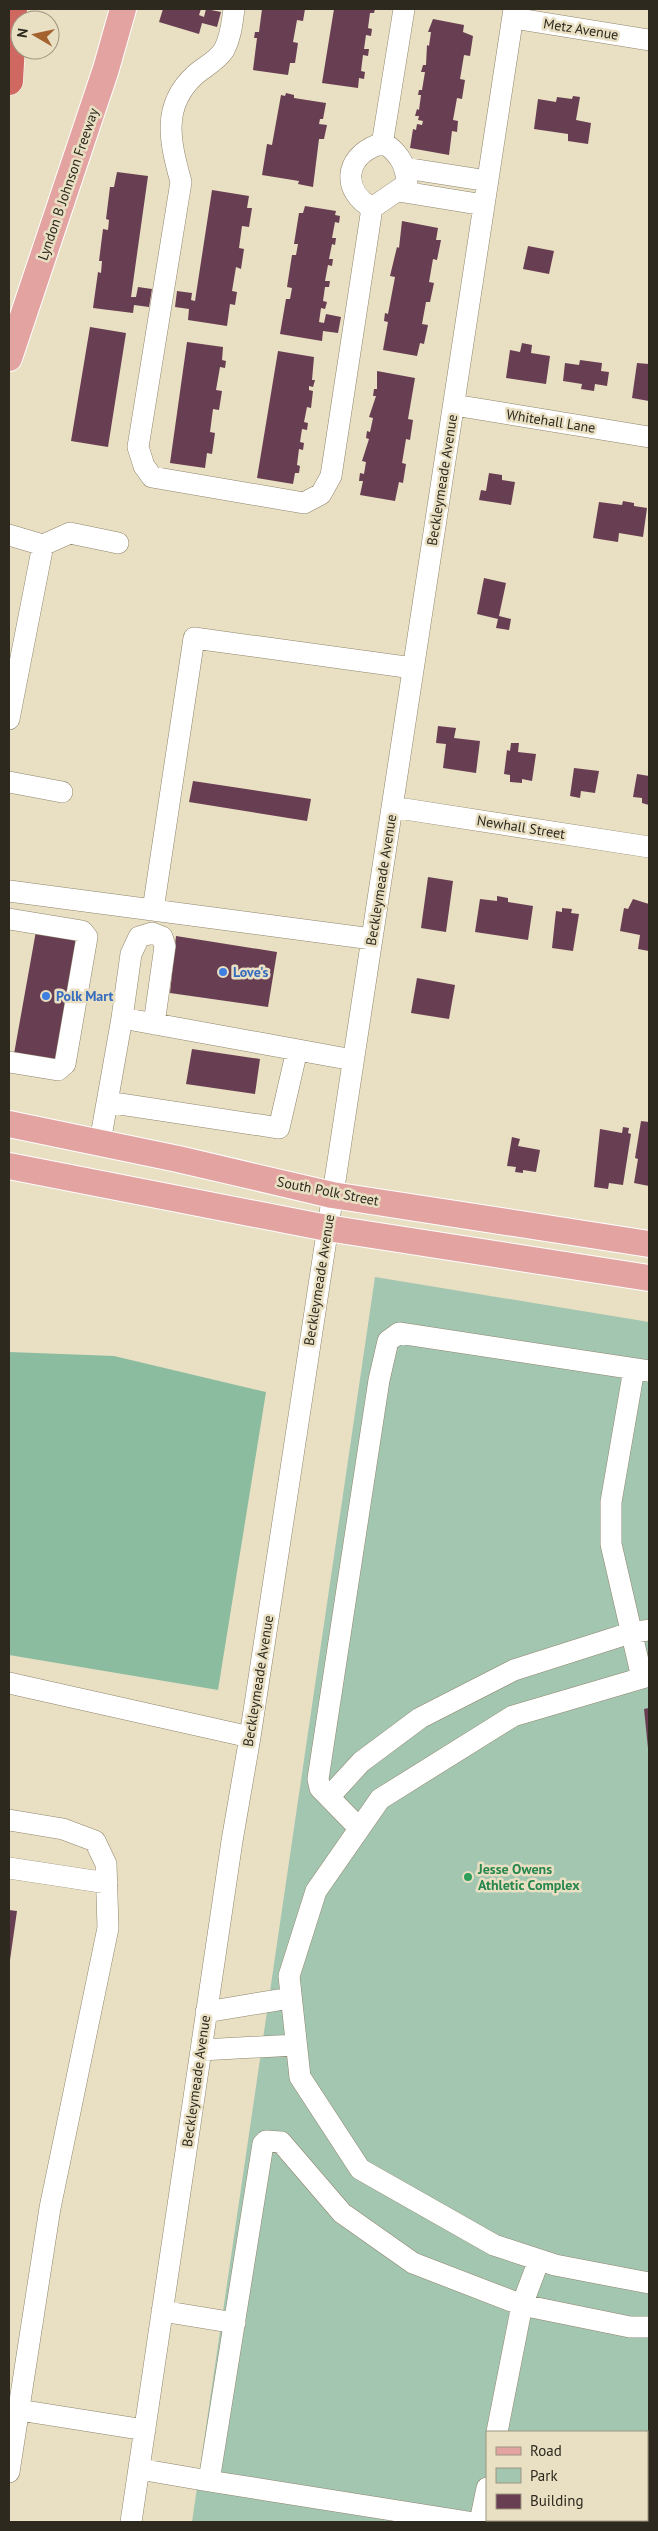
<svg xmlns="http://www.w3.org/2000/svg" width="658" height="2531" font-family="'PT Sans',sans-serif">
  <style>
    .green { fill: #a3c6b1; fill-rule: evenodd }
    .forest { fill: #8bbca0 }
    .building { fill: #683e52 }
    .lines { fill: none; stroke-linecap: round; stroke-linejoin: round }
    .minor-casing { stroke: #8f856c; stroke-width: 22 }
    .major-casing { stroke: #fff; stroke-width: 28 }
    .highway-casing { stroke: #fff; stroke-width: 29 }
    .minor { stroke: #fff; stroke-width: 21 }
    .major { stroke: #e3a4a1; stroke-width: 26 }
    .highway { stroke: #d06862; stroke-width: 28 }
    .shop-dot { fill: #3f7fe0; stroke: #e9dfc3; stroke-width: 2 }
    .leisure-dot { fill: #2e9e5b; stroke: #e9dfc3; stroke-width: 2 }
    .labels { text-anchor: middle; dominant-baseline: central; stroke-width: 5; stroke-linejoin: round; paint-order: stroke }
    .street-label { font-size: 14px; fill: #2d291e; stroke: #e9dfc3 }
    .shop-label { font-size: 14px; font-weight: bold; fill: #366cbe; stroke: #e9dfc3; text-anchor: start }
    .leisure-label { font-size: 14px; font-weight: bold; fill: #27864d; stroke: #e9dfc3; text-anchor: start }
  </style>
  <rect width="100%" height="100%" fill="#e9dfc3"/>
  <path class="green" d="M375,1277L649,1322V2522H192ZM487,2432H647V2520H487Z"/>
  <path class="forest" d="M9,1352L114,1356L266,1392L218,1690L9,1655Z"/>
  <path class="building" d="M163,9H201L199,15L204,17L206,9L221,12L217,27L202,23L199,34L159,22Z
    M262,9H305L303,21L297,20L293,42L298,43L295,63H290L288,75L253,70L257,38H254L255,32H259Z
    M334,9H375L374,13H370L368,28L372,29L371,36L366,35L364,49H369L368,56L363,55L361,71L365,72L364,79L359,78L358,88L322,83Z
    M433,19L464,25L463,32L473,36L470,56L464,55L460,79L465,80L462,99L457,98L453,120L458,121L457,132L452,131L449,155L410,148L413,129L416,130L417,124L422,125L423,121L418,120L419,116H415L417,109L419,110L421,95H418L419,90H422L425,72H421L423,65H426L427,45L429,46L431,32H428Z
    M286,93L294,95V98L326,103L323,119H320L319,124L327,125L324,139H319L313,187L298,184L299,181L262,175L267,144L272,145L281,95L285,96Z
    M573,96L580,97L576,120L591,123L588,144L568,141V134L534,129L538,99L556,102L557,97L572,99Z
    M117,172L148,176L131,297H136L138,287L152,289L149,307L134,305L133,313L93,308L98,272L101,273L102,261H99L103,229L108,230L109,220L106,219L110,187H114Z
    M212,190L249,196L247,208H252L249,227L242,226L239,248L244,249L241,269L236,267L232,291L237,292L235,305L230,304L227,326L188,320L189,309L175,307L177,291L192,293L191,300L195,301Z
    M305,206L336,211L335,215L340,216L339,223L335,222L332,238H336L335,245L332,244L329,259H333L332,266L328,265L325,281H330L329,287H325L323,301L327,302L325,309L321,308L319,322L324,323L326,314L341,317L338,333L323,331L322,341L280,334L286,299H290L292,288L287,287L292,255H296L298,244H294L299,213H303Z
    M402,221L438,228L436,240H441L437,260L433,259L429,282L434,283L430,302H426L422,324L428,325L424,344L420,343L417,356L383,350L388,322L384,321L385,313L388,314L395,277L390,276L397,247L399,248Z
    M528,246L554,251L549,274L523,269Z
    M90,327L126,333L108,447L71,441Z
    M187,342L223,347L222,360L226,361L225,368L220,367L216,390L222,391L219,410L213,409L210,432L215,433L212,454L207,453L205,468L170,463Z
    M522,343L532,345L531,353L550,356L546,384L506,378L510,350L520,352Z
    M278,351L314,357L312,380H315L313,387L309,386V390L313,391L311,408L307,407L304,422L308,423L307,430L302,429L300,442L304,443L303,450L299,449L297,465L300,466L299,473H295L293,484L257,478Z
    M580,360L602,363L601,371L609,372L607,386L595,384L594,391L581,389L582,384L563,381L565,363L579,365Z
    M637,363L649,364V401L632,398Z
    M377,371L415,378L408,419L413,420L410,440L406,439L402,463L406,464L403,483L399,482L395,501L360,495L363,481H359L360,473L364,474L366,462L362,461L369,439L366,438L367,431L370,432L373,418L369,417L376,396H373L374,389H377Z
    M489,473L502,475V480L515,482L511,505L479,500L481,490L486,491Z
    M623,501L634,503V506L647,508L643,537L619,533L618,542L593,538L599,502L622,505Z
    M484,578L506,583L499,616L511,619L509,630L496,628L498,619L477,614Z
    M438,726L456,728L454,738L480,741L476,773L443,768L446,744L436,743Z
    M511,743H519L518,752L536,754L532,781L522,779V783L510,782V775L504,774L507,750L510,751Z
    M574,768L599,771L595,793L581,791L580,798L570,796Z
    M637,774L649,776V805L642,803V798L633,797Z
    M193,781L311,799L307,821L189,802Z
    M428,877L453,881L446,932L421,928Z
    M497,896L508,898V902L533,906L528,940L475,932L480,899L497,901Z
    M633,899L649,904V951L638,949L640,935L620,931L624,908L628,909Z
    M562,908L572,909L571,913L579,914L573,951L552,948L556,911L562,912Z
    M36,931L79,939L57,1062L14,1054Z
    M176,936L277,952L268,1007L170,993Z
    M417,978L455,985L449,1019L411,1013Z
    M192,1049L260,1059L255,1094L186,1084Z
    M641,1121L649,1122V1186L634,1183L638,1159L635,1158Z
    M623,1127L629,1128L628,1133L631,1134L623,1185L609,1183L608,1189L594,1187L600,1129L622,1133Z
    M512,1137L520,1139L518,1146L540,1150L536,1172L523,1170V1173L515,1172L516,1167L507,1166Z
    M649,1708V1748H648L644,1709Z
    M9,1910L17,1911L10,1960H9Z"/>
  <g class="lines">
    <g class="minor-casing">
      <path id="minor" d="M234,9C232,23 231,37 224,50C216,62 205,66 195,75C161,106 170,142 181,182L138,447L144,466L152,477L304,503L321,494L331,476L372,208
        M513,18L649,40
        M377,145H387C401,156 406,166 407,184L372,208C342,191 344,158 377,145Z
        M382,145L404,9
        M405,168L488,181
        M398,191L484,205
        M454,405L649,437
        M9,535L43,545L9,719
        M43,545L70,533L118,543
        M9,782L62,792
        M392,807L649,847
        M9,891L372,939
        M153,910L194,638L413,668
        M9,919L82,931L87,937L65,1064L58,1070L9,1062
        M122,1018L131,954L139,937L152,933L162,937L165,946L154,1024
        M107,1102L279,1128L297,1050
        M100,1142L122,1018L353,1060
        M634,1369L611,1502V1544L642,1678
        M649,1676L513,1716L380,1799L316,1891L289,1976L300,2077L360,2169L494,2245L555,2265L649,2283
        M9,1683L250,1737
        M329,1797L361,1762L420,1718L514,1670L630,1633L649,1630
        M9,1820L63,1829L95,1841L106,1864L108,1928L50,2208L9,2472
        M359,1828L320,1788L318,1779L379,1380L388,1341L399,1333L649,1371
        M9,1868L107,1883
        M206,2012L290,1998
        M201,2050L296,2045
        M162,2311L235,2323
        M19,2410L145,2430
        M497,2432L522,2305L630,2327H649
        M139,2469L209,2481
        M131,2522L232,1841L250,1737L514,9
        M468,2522L209,2481L263,2144L266,2141L281,2142L342,2213L413,2263L522,2305L539,2260
        M480,2522L487,2488"/>
    </g>
    <g class="major-casing">
      <path id="major" d="M9,358L106,69L123,9
        M9,1124L178,1159L332,1195L649,1244
        M9,1166L327,1228L649,1278"/>
    </g>
    <g class="highway-casing">
      <path id="highway" d="M9,81L13,9"/>
    </g>
    <use href="#minor" class="minor"/>
    <use href="#major" class="major"/>
    <use href="#highway" class="highway"/>
  </g>
  <g class="shop-dot">
    <circle cx="223" cy="972" r="5"/>
    <circle cx="46" cy="996" r="5"/>
  </g>
  <circle class="leisure-dot" cx="468" cy="1877" r="5"/>
  <g class="labels">
    <g class="street-label">
      <text transform="translate(581 29) rotate(9)">Metz Avenue</text>
      <text transform="translate(68 184) rotate(-71)">Lyndon B Johnson Freeway</text>
      <text transform="translate(551 421) rotate(9)">Whitehall Lane</text>
      <text transform="translate(442 480) rotate(-81)">Beckleymeade Avenue</text>
      <text transform="translate(521 827) rotate(9)">Newhall Street</text>
      <text transform="translate(381 880) rotate(-81)">Beckleymeade Avenue</text>
      <text transform="translate(328 1191) rotate(11)">South Polk Street</text>
      <text transform="translate(319 1280) rotate(-81)">Beckleymeade Avenue</text>
      <text transform="translate(258 1681) rotate(-81)">Beckleymeade Avenue</text>
      <text transform="translate(196 2081) rotate(-82)">Beckleymeade Avenue</text>
    </g>
    <g class="shop-label">
      <text x="233" y="972">Love's</text>
      <text x="56" y="996">Polk Mart</text>
    </g>
    <g class="leisure-label">
      <text x="478" y="1869">Jesse Owens<tspan x="478" dy="16">Athletic Complex</tspan></text>
    </g>
  </g>
  <rect width="658" height="2531" fill="none" stroke="#2d291e" stroke-width="20"/>
  <rect x="486" y="2431" width="162" height="90" fill="#e9dfc3" stroke="#9e9681"/>
  <rect x="496" y="2447" width="25" height="8" fill="#e3a4a1" stroke="#9e9681"/>
  <text x="530" y="2456" font-size="15" fill="#2d291e">Road</text>
  <rect x="496" y="2468" width="25" height="15" fill="#a3c6b1" stroke="#9e9681"/>
  <text x="530" y="2481" font-size="15" fill="#2d291e">Park</text>
  <rect x="496" y="2494" width="25" height="15" fill="#683e52" stroke="#9e9681"/>
  <text x="530" y="2506" font-size="15" fill="#2d291e">Building</text>
  <g transform="translate(35 35) rotate(279)"><circle r="24" fill="#e9dfc3" stroke="#9e9681"/>
  <path d="M0-4L9 19L0 12L-9 19Z" fill="#a4622e"/>
  <text y="-8" font-size="14" font-weight="bold" text-anchor="middle" fill="#2d291e">N</text>
  </g>
</svg>
